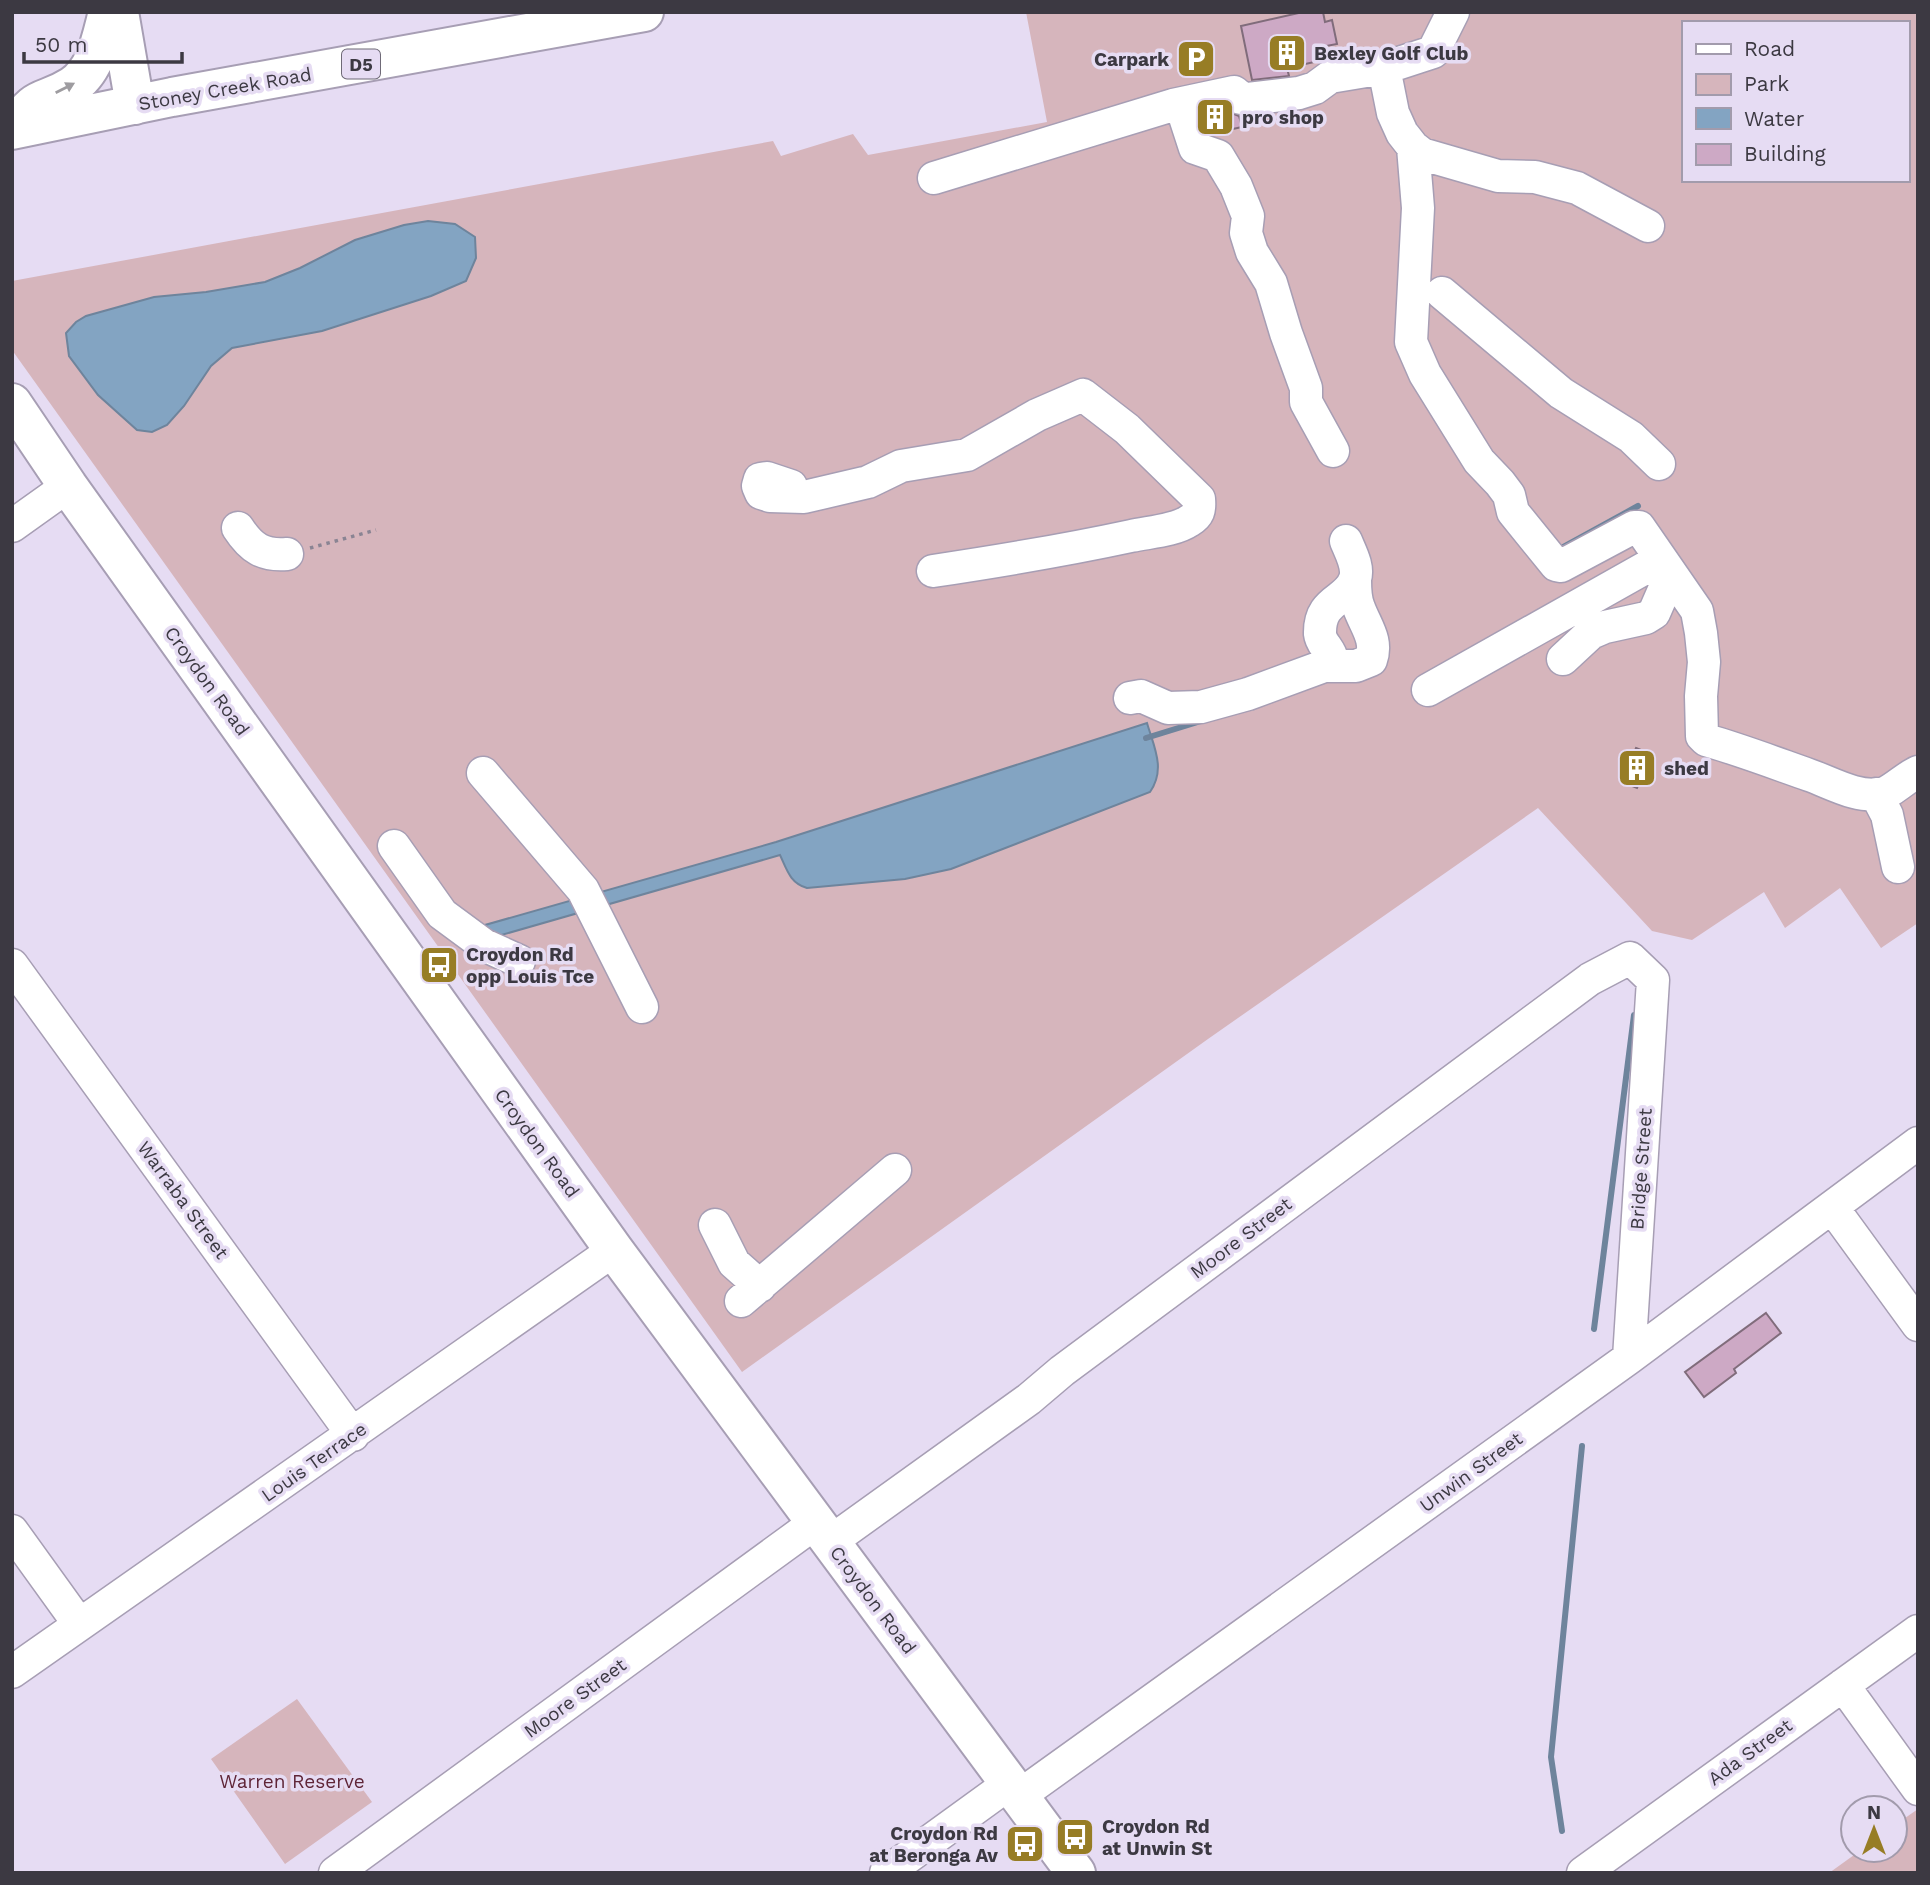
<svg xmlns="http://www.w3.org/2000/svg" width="1930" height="1885" font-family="'Work Sans',sans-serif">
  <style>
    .green { fill: #d6b5bc; fill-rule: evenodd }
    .water { fill: #83a4c2; stroke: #6e849c; stroke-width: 2 }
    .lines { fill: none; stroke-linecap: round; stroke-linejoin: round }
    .stream { stroke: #6e849c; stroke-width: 6 }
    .building { fill: #cda9c5; stroke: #806c7b; stroke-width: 2 }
    .minor-casing { stroke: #a79eb4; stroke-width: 35 }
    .major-casing { stroke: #a79eb4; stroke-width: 42 }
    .path { stroke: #8a8493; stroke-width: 3.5; stroke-dasharray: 3.5 5; stroke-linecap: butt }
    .minor { stroke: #fff; stroke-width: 32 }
    .major { stroke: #fff; stroke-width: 38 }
    .oneway { fill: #9e9ca0 }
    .labels { text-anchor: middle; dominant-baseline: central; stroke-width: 7; stroke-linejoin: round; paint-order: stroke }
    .shield { fill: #e6dcf3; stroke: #6f6a77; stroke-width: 2 }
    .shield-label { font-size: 18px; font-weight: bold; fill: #3c3942 }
    .poi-label { font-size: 19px; font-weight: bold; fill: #3c3942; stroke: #e6dcf3; text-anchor: start }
    .street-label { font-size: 19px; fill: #3c3942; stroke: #e6dcf3 }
    .park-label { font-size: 19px; fill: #5f2537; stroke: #e6dcf3 }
  </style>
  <rect width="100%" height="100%" fill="#e6dcf3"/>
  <path class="green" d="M1026,12H1918V923L1881,948L1840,888L1785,928L1764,892L1692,940L1652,931L1538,808L1208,1039L742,1372L12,350V281L773,141L781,156L853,134L868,155L1047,122ZM1683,23H1907V180H1683Z
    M297,1699L372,1802L285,1864L211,1759Z
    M1918,1809V1873H1829L1861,1850H1895V1825Z"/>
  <path class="water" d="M428,221L455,224L475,237L476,258L466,281L431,296L322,331L232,348L211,366L184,406L167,425L152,432L137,430L98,395L69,356L66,333L76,322L86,316L154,297L206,292L265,282L300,268L355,240L404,225Z
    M1147,723C1154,747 1166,769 1150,792L951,869L905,879L807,888C790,883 787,870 780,855L484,940L478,927L776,842Z"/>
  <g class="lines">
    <path class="stream" d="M1558,550L1638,506
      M1146,738L1201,721
      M1594,1329L1634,1015
      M1562,1831L1551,1757L1582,1446"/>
  </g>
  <path class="building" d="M1303,12H1323L1325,22L1332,20L1337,44L1326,46L1328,59L1287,68L1289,76L1252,80L1241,26Z
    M1229,112L1239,116L1242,127L1210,134L1204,117Z
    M1636,748L1651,754L1637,788L1622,782Z
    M1766,1313L1781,1333L1734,1369L1736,1373L1704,1397L1685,1372Z"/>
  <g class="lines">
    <g class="minor-casing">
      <path id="minor" d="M1453,12L1433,52L1384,68L1393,113L1402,133L1413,147L1422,154L1498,176L1535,177L1577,188L1648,226
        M1181,105L1195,148L1218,156L1236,186L1248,216L1246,233L1252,252L1271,283L1286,333L1306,388V402L1333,451
        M1413,147L1418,208L1411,342L1425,374L1479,461L1500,483L1509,495L1513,512L1556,565L1561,566L1634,527H1639L1697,611L1701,633L1704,662L1701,696L1702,736L1706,740C1741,750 1775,763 1809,775C1832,783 1856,798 1881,794C1892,792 1906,777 1918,772
        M934,178L1173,105L1234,92L1241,98L1248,99L1299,93L1315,88L1330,77L1384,68
        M1442,293L1561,393L1631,437L1659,464
        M791,486L767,478L760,479L758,486L761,493L770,496L804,497L868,482L901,466L967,455L1037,415L1083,395L1127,429L1199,499C1200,510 1199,515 1189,521C1174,531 1149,532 1131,536C1066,550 1000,561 933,571
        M12,526L68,486
        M238,528C251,548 263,556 287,554
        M1563,659L1591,633L1605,627L1646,618L1654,613L1671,574
        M1324,666H1356L1371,660C1378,640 1366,627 1359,608C1355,599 1355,590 1355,580
        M1428,690L1661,559
        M1130,698L1141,696L1168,708L1201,707L1248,694L1324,666L1332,659C1330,649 1321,644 1320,634C1319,598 1348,602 1355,579C1359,567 1351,553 1346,541
        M483,773L583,890L642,1007
        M1876,794L1887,815L1898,867
        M394,846L442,914L484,945L519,961
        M12,965L353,1435
        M1832,1207L1918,1325
        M715,1225L734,1263L760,1286
        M741,1301L895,1170
        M12,1531L79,1624
        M830,1542L1029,1399L1062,1371L1590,979L1630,958L1653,980L1629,1358
        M12,1672L614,1250
        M1843,1685L1918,1789
        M1019,1796L1629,1358L1918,1143
        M335,1873L815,1523
        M886,1873L1010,1783
        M1583,1873L1918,1631"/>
    </g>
    <g class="major-casing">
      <path id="major" d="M119,12L135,105
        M15,128C37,92 42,105 72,86C96,71 101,38 108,12
        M12,130L172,97L644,12
        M12,403L68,486L614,1250L1076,1873"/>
    </g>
    <path class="path" d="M310,548L376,530"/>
    <use href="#minor" class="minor"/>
    <use href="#major" class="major"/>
  </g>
  <defs><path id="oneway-solid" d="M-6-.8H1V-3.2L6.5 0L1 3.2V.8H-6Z" transform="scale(1.75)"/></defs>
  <use class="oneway" href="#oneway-solid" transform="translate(65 88) rotate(-27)"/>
  <defs>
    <g id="building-square" transform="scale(2.0125)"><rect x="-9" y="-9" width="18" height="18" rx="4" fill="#977d25" stroke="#e6dcf3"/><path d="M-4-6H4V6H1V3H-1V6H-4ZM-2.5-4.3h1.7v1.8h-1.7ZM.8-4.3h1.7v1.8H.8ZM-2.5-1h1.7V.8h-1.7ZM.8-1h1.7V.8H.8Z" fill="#fff"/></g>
    <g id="parking-square" transform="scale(2.0125)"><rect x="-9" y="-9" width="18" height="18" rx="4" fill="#977d25" stroke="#e6dcf3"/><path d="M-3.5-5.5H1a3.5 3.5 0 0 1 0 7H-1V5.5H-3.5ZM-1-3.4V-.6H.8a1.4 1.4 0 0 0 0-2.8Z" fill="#fff"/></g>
    <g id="bus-square" transform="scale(2.0125)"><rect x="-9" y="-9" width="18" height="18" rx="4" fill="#977d25" stroke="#e6dcf3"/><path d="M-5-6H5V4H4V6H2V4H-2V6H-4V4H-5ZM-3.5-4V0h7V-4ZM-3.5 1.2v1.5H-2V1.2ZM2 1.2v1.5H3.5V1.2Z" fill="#fff"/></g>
  </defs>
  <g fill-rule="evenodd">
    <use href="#building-square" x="1287" y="53"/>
    <use href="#parking-square" x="1196" y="59"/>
    <use href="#building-square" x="1215" y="117"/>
    <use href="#building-square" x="1637" y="768"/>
    <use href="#bus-square" x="439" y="965"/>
    <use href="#bus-square" x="1075" y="1837"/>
    <use href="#bus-square" x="1025" y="1844"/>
  </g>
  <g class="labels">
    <rect class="shield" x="342" y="49.5" width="38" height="29" rx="5"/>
    <g class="shield-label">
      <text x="361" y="64">D5</text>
    </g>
    <g class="poi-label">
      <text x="1314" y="53">Bexley Golf Club</text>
      <text x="1169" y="59" text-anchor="end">Carpark</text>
      <text x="1242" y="117">pro shop</text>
      <text x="1664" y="768">shed</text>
      <text x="466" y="954">Croydon Rd<tspan x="466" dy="22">opp Louis Tce</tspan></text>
      <text x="1102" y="1826">Croydon Rd<tspan x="1102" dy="22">at Unwin St</tspan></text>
      <text x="998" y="1833" text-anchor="end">Croydon Rd<tspan x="998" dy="22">at Beronga Av</tspan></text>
    </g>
    <g class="street-label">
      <text transform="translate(225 89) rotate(-10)">Stoney Creek Road</text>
      <text transform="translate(207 681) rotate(54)">Croydon Road</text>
      <text transform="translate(537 1143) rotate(54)">Croydon Road</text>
      <text transform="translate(1641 1169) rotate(-86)">Bridge Street</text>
      <text transform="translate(183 1200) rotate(54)">Warraba Street</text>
      <text transform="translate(1241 1238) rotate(-37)">Moore Street</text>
      <text transform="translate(314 1462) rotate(-35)">Louis Terrace</text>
      <text transform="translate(1471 1472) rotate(-36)">Unwin Street</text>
      <text transform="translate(873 1600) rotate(53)">Croydon Road</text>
      <text transform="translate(575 1698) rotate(-36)">Moore Street</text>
      <text transform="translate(1750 1752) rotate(-36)">Ada Street</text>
    </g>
    <g class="park-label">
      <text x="292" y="1781">Warren Reserve</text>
    </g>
  </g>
  <rect width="1930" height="1885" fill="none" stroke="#3c3942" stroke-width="28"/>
  <rect x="1682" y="21" width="228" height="161" fill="#e6dcf3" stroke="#a29bac" stroke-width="2"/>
  <rect x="1696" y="44" width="35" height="10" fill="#ffffff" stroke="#a29bac" stroke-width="2"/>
  <text x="1744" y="56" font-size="21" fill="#3c3942">Road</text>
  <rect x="1696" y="74" width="35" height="21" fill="#d6b5bc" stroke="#a29bac" stroke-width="2"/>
  <text x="1744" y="91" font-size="21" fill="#3c3942">Park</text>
  <rect x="1696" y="108" width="35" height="21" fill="#83a4c2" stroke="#a29bac" stroke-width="2"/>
  <text x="1744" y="126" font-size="21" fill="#3c3942">Water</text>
  <rect x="1696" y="144" width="35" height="21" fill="#cda9c5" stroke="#a29bac" stroke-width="2"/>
  <text x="1744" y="161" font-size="21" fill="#3c3942">Building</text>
  <g transform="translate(1874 1829)"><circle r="33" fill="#e6dcf3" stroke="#a29bac" stroke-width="2"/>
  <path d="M0-5L12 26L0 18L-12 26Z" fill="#977d25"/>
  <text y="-10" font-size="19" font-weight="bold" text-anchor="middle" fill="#3c3942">N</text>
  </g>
  <path d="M24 52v10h158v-10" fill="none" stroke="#3c3942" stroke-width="3.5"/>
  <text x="35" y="52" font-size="21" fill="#3c3942" stroke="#e6dcf3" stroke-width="5" paint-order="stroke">50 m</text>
</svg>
